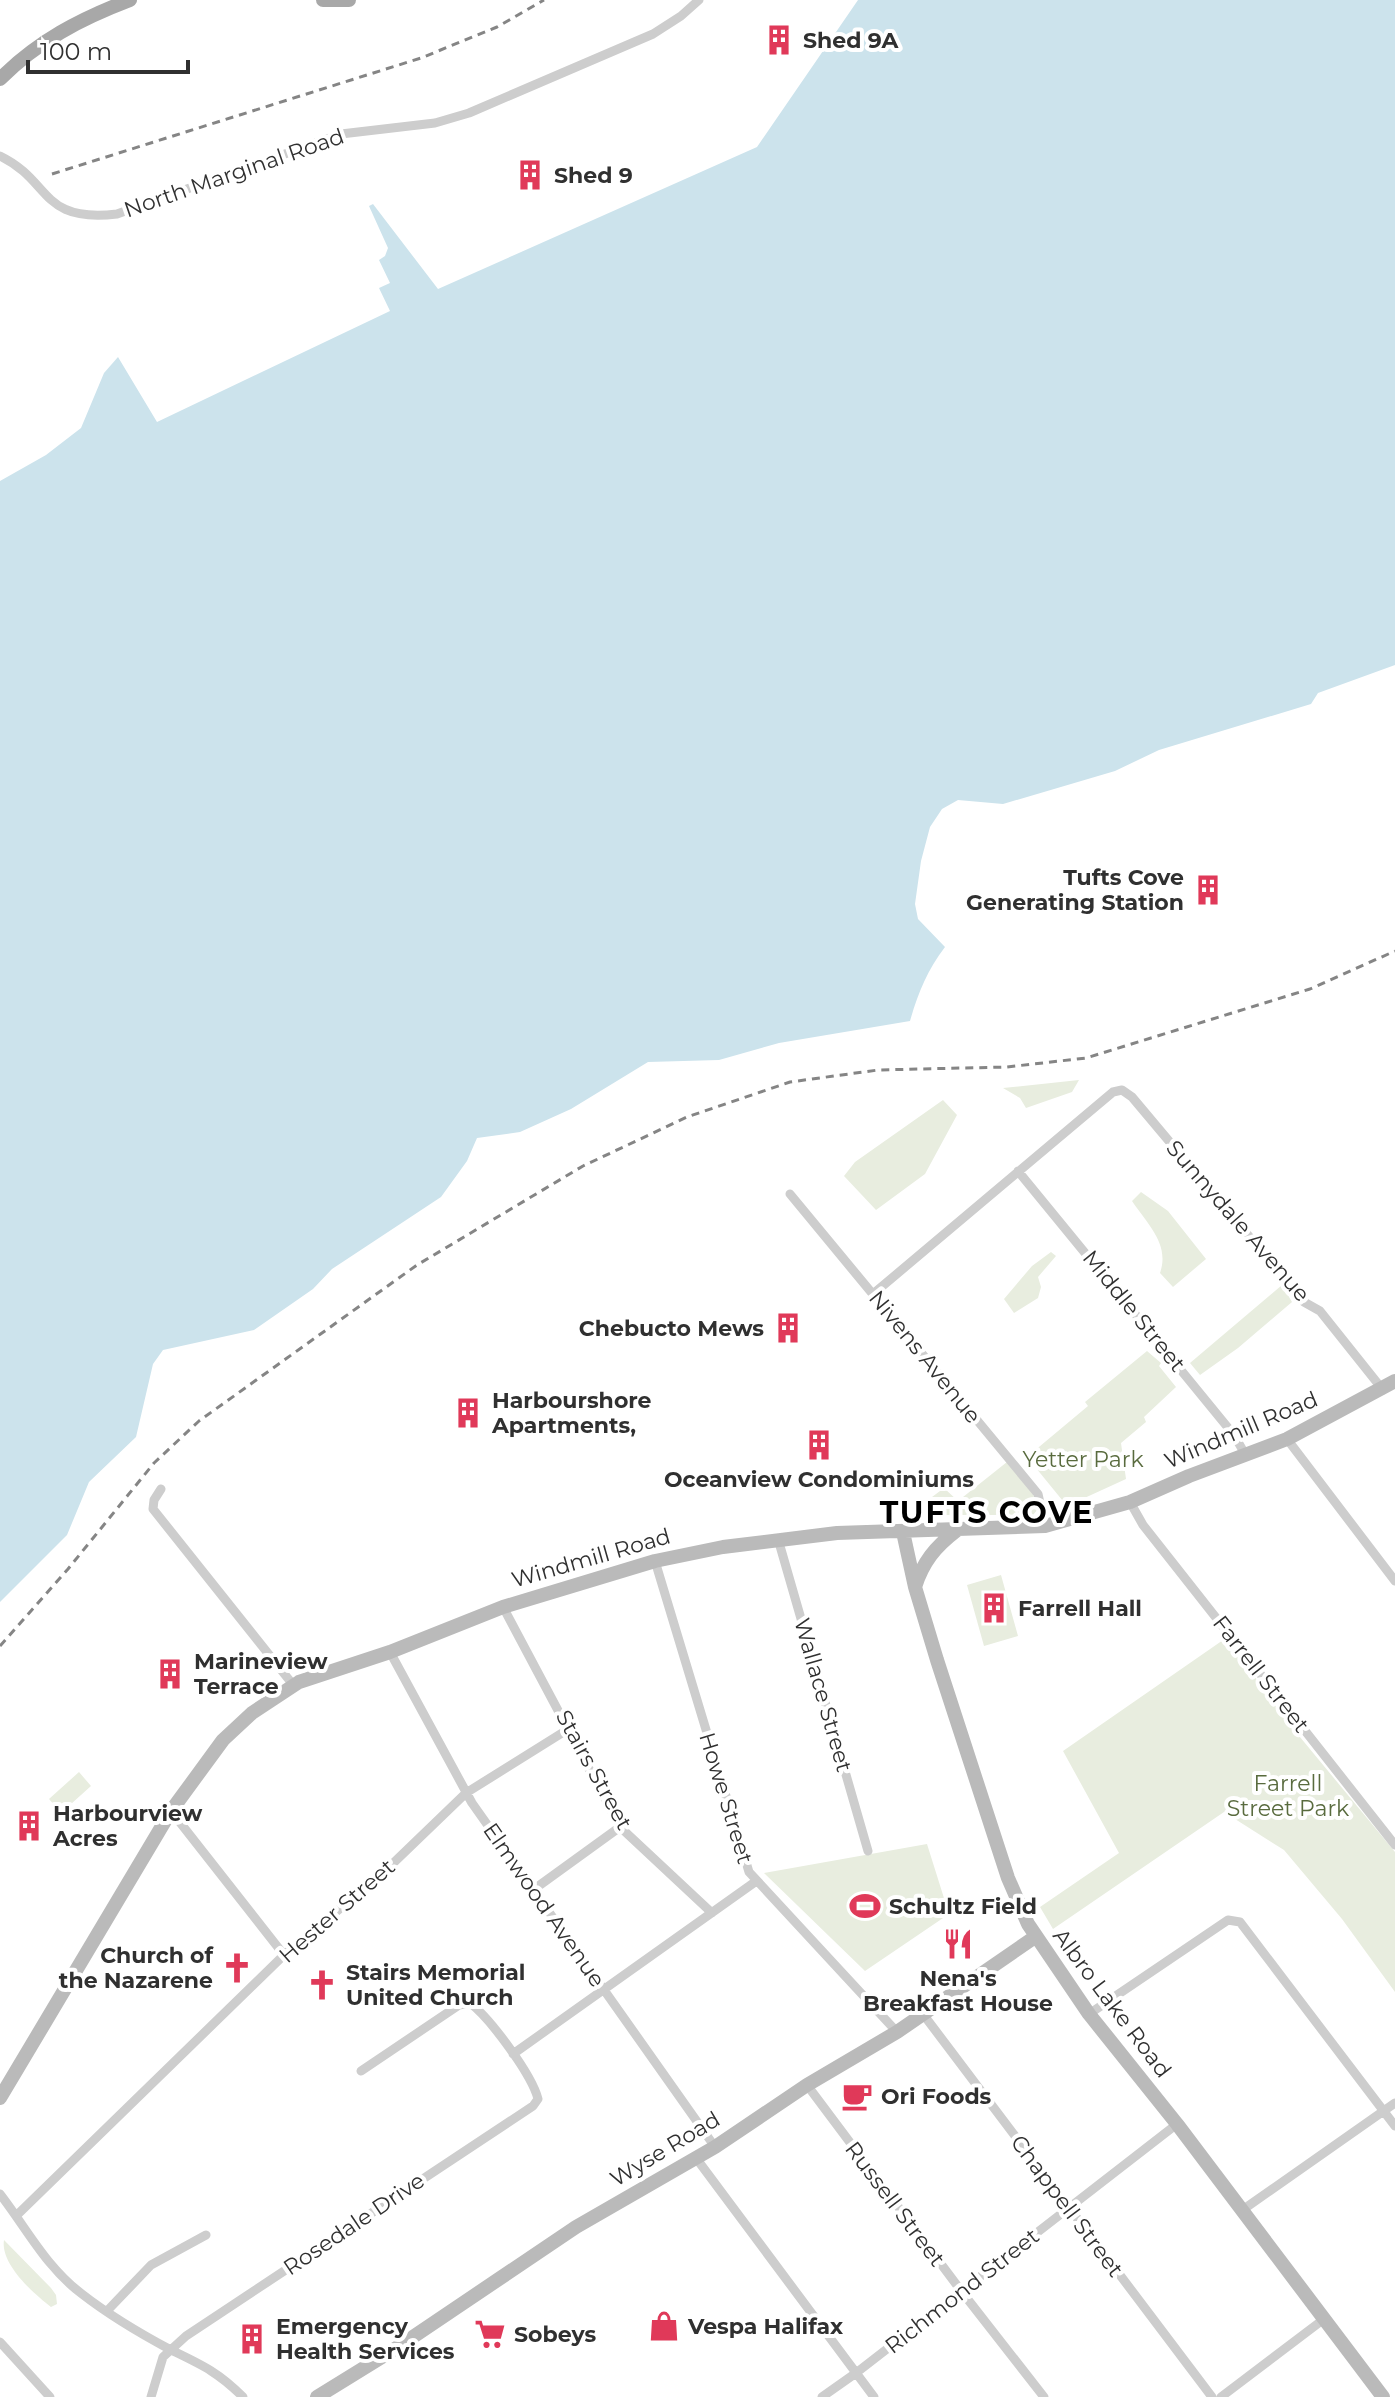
<svg xmlns="http://www.w3.org/2000/svg" width="1395" height="2397" font-family="Montserrat,sans-serif">
  <style>
    .green { fill: #e8eddf }
    .water { fill: #cce3ec }
    .lines { fill: none; stroke-linecap: round; stroke-linejoin: round }
    .street { stroke: #cdcdcd; stroke-width: 9 }
    .secondary { stroke: #bababa; stroke-width: 14 }
    .primary { stroke: #a8a8a8; stroke-width: 14 }
    .rail { stroke: #858585; stroke-width: 3; stroke-dasharray: 8 6; stroke-linecap: butt }
    .labels { text-anchor: middle; dominant-baseline: central; stroke-width: 8; stroke-linejoin: round; paint-order: stroke }
    .poi-label { font-size: 22px; font-weight: bold; fill: #303030; stroke: #fff; text-anchor: start }
    .street-label { font-size: 22px; fill: #303030; stroke: #fff }
    .park-label { font-size: 22px; fill: #596b3e; stroke: #fff }
    .district-label { font-size: 30px; font-weight: bold; letter-spacing: 2px; fill: #000; stroke: #fff }
  </style>
  <rect width="100%" height="100%" fill="#fff"/>
  <path class="green" d="M1079,1080L1072,1092L1026,1108L1020,1098L1003,1088Z
    M943,1100L957,1115L925,1174L876,1210L844,1176L855,1162Z
    M1141,1192L1168,1211L1206,1259L1173,1287L1160,1273C1170,1244 1148,1225 1132,1201Z
    M1051,1252L1056,1256L1038,1277L1041,1287L1038,1298L1014,1313L1004,1299L1032,1266Z
    M1282,1285L1292,1302L1238,1348L1200,1375L1190,1363Z
    M1147,1351L1161,1363L1159,1366L1176,1387L1144,1417L1146,1422L1121,1443L1126,1479L1067,1506L1027,1457L1088,1406L1085,1402Z
    M1007,1462L1033,1494L1038,1509L1033,1515H932L942,1504L932,1497L944,1488L958,1501Z
    M1001,1575L1018,1636L984,1646L967,1585Z
    M1226,1638L1295,1731L1395,1852V1992L1342,1919L1284,1850L1224,1812L1053,1929L1040,1907L1119,1853L1063,1751Z
    M79,1772L91,1786L61,1813L49,1799Z
    M927,1844L949,1914L865,1971L764,1873Z
    M4,2240L51,2288L56,2295L57,2304L51,2307C34,2294 0,2264 4,2240Z"/>
  <path class="water" d="M858,0H1395V665L1318,693L1311,704L1159,750L1115,771L1003,804L958,800L942,809L930,827L921,861L915,904L918,919L945,947C927,971 918,993 910,1021L779,1043L719,1060L648,1062L571,1109L520,1132L477,1138L467,1161L441,1197L332,1269L313,1289L254,1330L163,1350L153,1364L136,1437L89,1482L67,1535L0,1602V481L46,455L81,428L104,373L118,357L157,422L390,311L379,288L390,283L379,260L385,256L388,248L369,206L373,204L438,289L757,147Z"/>
  <g class="lines">
    <path class="street" d="M0,156C52,181 39,223 117,214L341,134L435,123L469,113L653,34L681,16L699,0
      M1018,1171L1234,1435L1245,1454
      M790,1194L1038,1494L1045,1526
      M873,1294L1113,1092L1122,1090L1132,1097L1304,1302L1320,1311L1383,1390
      M1287,1439L1395,1581
      M161,1489L154,1500L153,1509L294,1686
      M1130,1502L1143,1525L1395,1845
      M778,1539L868,1851
      M655,1561L749,1872L897,2032
      M503,1607L620,1827L712,1913
      M390,1652L472,1803L715,2147
      M171,1811L284,1955
      M533,1890L620,1827
      M923,2014L1212,2397
      M1089,2014L1228,1920L1240,1922L1395,2126
      M513,2054L755,1882
      M807,2085L962,2292L1044,2397
      M696,2158L874,2397
      M0,2194C27,2229 46,2267 82,2294C109,2315 141,2334 171,2350C202,2365 218,2372 243,2397
      M1241,2211L1395,2103
      M17,2215L284,1955L384,1872L466,1793L570,1728
      M107,2311L151,2265L206,2235
      M0,2342L50,2397
      M151,2397L163,2357L186,2336L533,2106L538,2099C532,2075 490,2018 470,2003L459,2005L361,2071
      M822,2397L856,2373L1177,2124
      M1221,2397L1324,2319"/>
    <path class="secondary" d="M903,1532L915,1587L937,1660L1008,1878L1028,1924L1089,2014L1177,2124L1383,2397
      M915,1587C923,1562 935,1547 956,1531
      M0,2098L171,1811L223,1740L252,1713L299,1682L390,1652L503,1607L655,1561L723,1547L837,1533L1045,1526L1130,1502L1189,1476L1287,1439L1395,1381
      M317,2397L398,2347L576,2227L715,2147L807,2085L897,2032L1035,1937"/>
    <path class="primary" d="M323,0H349
      M0,79C38,41 80,19 130,0"/>
    <path class="rail" d="M52,174L421,58L497,27L544,0
      M0,1646L68,1569L154,1463L199,1421L417,1265L583,1166L687,1117L790,1082L878,1070L1007,1067L1086,1058L1310,989L1395,951"/>
  </g>
  <defs>
    <g id="building-bare" transform="scale(2.4)"><path d="M-4-6H4V6H1V3H-1V6H-4ZM-2.5-4.3h1.7v1.8h-1.7ZM.8-4.3h1.7v1.8H.8ZM-2.5-1h1.7V.8h-1.7ZM.8-1h1.7V.8H.8Z" fill="#e03959" stroke="#fff" stroke-width="2.5" paint-order="stroke"/></g>
    <g id="stadium-bare" transform="scale(2.4)"><path d="M0-5a6.5 5 0 1 0 0 10a6.5 5 0 1 0 0-10ZM-3.5-1.8h7v3.6h-7Z" fill="#e03959" stroke="#fff" stroke-width="2.5" paint-order="stroke"/></g>
    <g id="restaurant-bare" transform="scale(2.4)"><path d="M-5-6h1v4h1v-4h1v4h1v-4h1v5L-1.5 .5V6h-2V.5L-5-1ZM5-6V6H3V1.5H1.5Q1.5-4 5-6Z" fill="#e03959" stroke="#fff" stroke-width="2.5" paint-order="stroke"/></g>
    <g id="church-bare" transform="scale(2.4)"><path d="M-1.2-6h2.4v3.5h3.3v2.4h-3.3V6h-2.4V-.1h-3.3v-2.4h3.3Z" fill="#e03959" stroke="#fff" stroke-width="2.5" paint-order="stroke"/></g>
    <g id="cafe-bare" transform="scale(2.4)"><path d="M-5.5-4.5H6V0H3Q3 3.5 0 3.5H-2.5Q-5.5 3.5-5.5 0ZM3-3.2v2h1.7v-2ZM-6 4.5H4V6H-6Z" fill="#e03959" stroke="#fff" stroke-width="2.5" paint-order="stroke"/></g>
    <g id="shop-bare" transform="scale(2.4)"><path d="M-5-2.5h2.3a2.7 3.5 0 0 1 5.4 0H5L5.5 6h-11ZM-1.5-2.5h3a1.5 2.3 0 0 0-3 0Z" fill="#e03959" stroke="#fff" stroke-width="2.5" paint-order="stroke"/></g>
    <g id="supermarket-bare" transform="scale(2.4)"><path d="M-6-5.5h2.5l.6 2H6L4.5 2H-2.5L-4.4-4H-6ZM-1.5 3.2a1.3 1.3 0 1 0 .1 0ZM3 3.2a1.3 1.3 0 1 0 .1 0Z" fill="#e03959" stroke="#fff" stroke-width="2.5" paint-order="stroke"/></g>
  </defs>
  <g fill-rule="evenodd">
    <use href="#building-bare" x="779" y="40"/>
    <use href="#building-bare" x="530" y="175"/>
    <use href="#building-bare" x="1208" y="890"/>
    <use href="#building-bare" x="788" y="1328"/>
    <use href="#building-bare" x="468" y="1413"/>
    <use href="#building-bare" x="819" y="1445"/>
    <use href="#building-bare" x="994" y="1608"/>
    <use href="#building-bare" x="170" y="1674"/>
    <use href="#building-bare" x="29" y="1826"/>
    <use href="#stadium-bare" x="865" y="1906"/>
    <use href="#restaurant-bare" x="958" y="1944"/>
    <use href="#church-bare" x="237" y="1968"/>
    <use href="#church-bare" x="322" y="1985"/>
    <use href="#cafe-bare" x="857" y="2096"/>
    <use href="#shop-bare" x="664" y="2326"/>
    <use href="#supermarket-bare" x="490" y="2334"/>
    <use href="#building-bare" x="252" y="2339"/>
  </g>
  <g class="labels">
    <g class="poi-label">
      <text x="803" y="40">Shed 9A</text>
      <text x="554" y="175">Shed 9</text>
      <text x="1184" y="877" text-anchor="end">Tufts Cove<tspan x="1184" dy="25">Generating Station</tspan></text>
      <text x="764" y="1328" text-anchor="end">Chebucto Mews</text>
      <text x="492" y="1400">Harbourshore<tspan x="492" dy="25">Apartments,</tspan></text>
      <text x="819" y="1479" text-anchor="middle">Oceanview Condominiums</text>
      <text x="1018" y="1608">Farrell Hall</text>
      <text x="194" y="1661">Marineview<tspan x="194" dy="25">Terrace</tspan></text>
      <text x="53" y="1813">Harbourview<tspan x="53" dy="25">Acres</tspan></text>
      <text x="889" y="1906">Schultz Field</text>
      <text x="213" y="1955" text-anchor="end">Church of<tspan x="213" dy="25">the Nazarene</tspan></text>
      <text x="346" y="1972">Stairs Memorial<tspan x="346" dy="25">United Church</tspan></text>
      <text x="958" y="1978" text-anchor="middle">Nena's<tspan x="958" dy="25">Breakfast House</tspan></text>
      <text x="881" y="2096">Ori Foods</text>
      <text x="276" y="2326">Emergency<tspan x="276" dy="25">Health Services</tspan></text>
      <text x="688" y="2326">Vespa Halifax</text>
      <text x="514" y="2334">Sobeys</text>
    </g>
    <g class="street-label">
      <text transform="translate(234 173) rotate(-19)">North Marginal Road</text>
      <text transform="translate(1238 1221) rotate(49)">Sunnydale Avenue</text>
      <text transform="translate(1134 1311) rotate(51)">Middle Street</text>
      <text transform="translate(925 1357) rotate(51)">Nivens Avenue</text>
      <text transform="translate(1241 1430) rotate(-23)">Windmill Road</text>
      <text transform="translate(591 1558) rotate(-16)">Windmill Road</text>
      <text transform="translate(1261 1674) rotate(52)">Farrell Street</text>
      <text transform="translate(823 1695) rotate(74)">Wallace Street</text>
      <text transform="translate(594 1770) rotate(61)">Stairs Street</text>
      <text transform="translate(726 1798) rotate(73)">Howe Street</text>
      <text transform="translate(544 1905) rotate(55)">Elmwood Avenue</text>
      <text transform="translate(337 1911) rotate(-41)">Hester Street</text>
      <text transform="translate(1112 2003) rotate(53)">Albro Lake Road</text>
      <text transform="translate(665 2149) rotate(-31)">Wyse Road</text>
      <text transform="translate(895 2204) rotate(53)">Russell Street</text>
      <text transform="translate(1067 2206) rotate(53)">Chappell Street</text>
      <text transform="translate(354 2224) rotate(-34)">Rosedale Drive</text>
      <text transform="translate(962 2291) rotate(-38)">Richmond Street</text>
    </g>
    <g class="park-label">
      <text x="1083" y="1459">Yetter Park</text>
      <text x="1288" y="1783">Farrell<tspan x="1288" dy="25">Street Park</tspan></text>
    </g>
    <g class="district-label">
      <text x="987" y="1512">TUFTS COVE</text>
    </g>
  </g>
  <path d="M28 60v12h160v-12" fill="none" stroke="#303030" stroke-width="4"/>
  <text x="40" y="60" font-size="24" fill="#303030" stroke="#ffffff" stroke-width="6" paint-order="stroke">100 m</text>
</svg>
